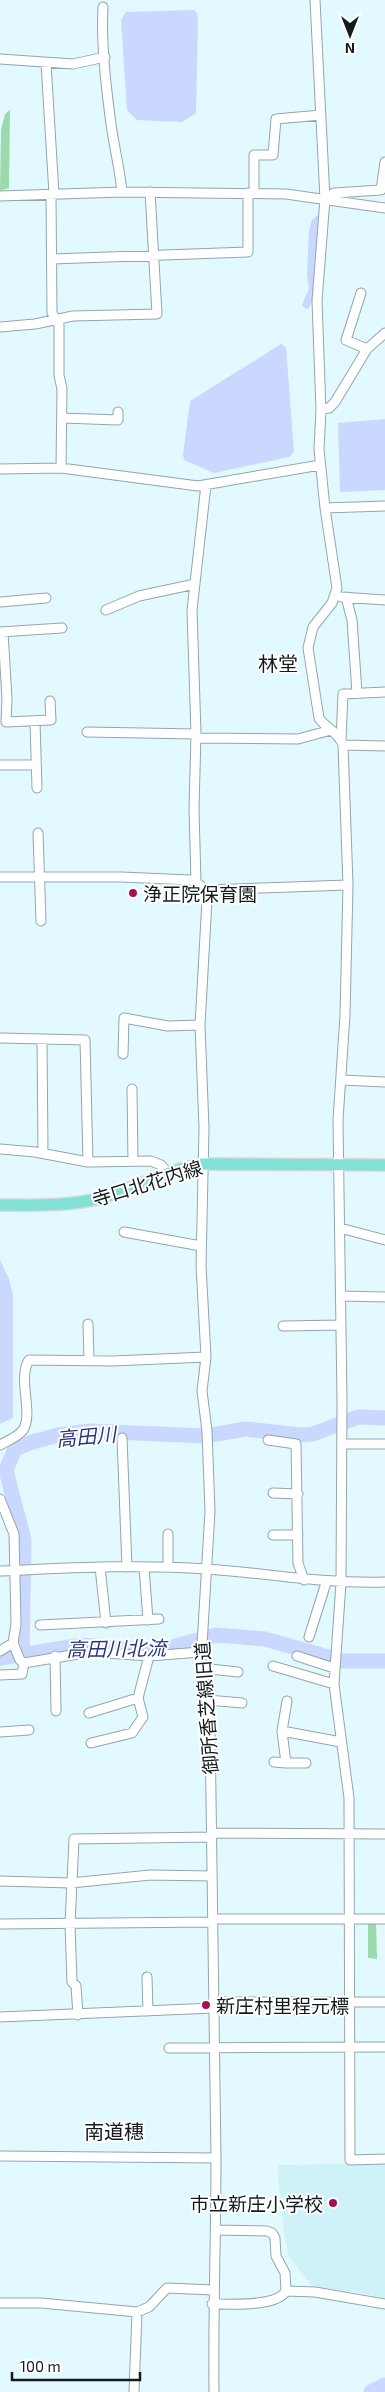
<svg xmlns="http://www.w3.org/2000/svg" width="385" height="2392" font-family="'Exo 2','Noto Sans JP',sans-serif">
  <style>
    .built { fill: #cff1f8 }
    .green { fill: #9cdaac }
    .water { fill: #cad7fe }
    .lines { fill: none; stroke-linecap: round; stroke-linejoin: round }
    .river { stroke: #cad7fe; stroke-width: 15 }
    .minor-casing { stroke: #90a7ac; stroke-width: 11 }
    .major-casing { stroke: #d9dbdb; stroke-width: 14 }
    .minor { stroke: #fff; stroke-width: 9 }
    .major { stroke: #80e1d4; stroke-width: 11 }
    .poi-dot { fill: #a21154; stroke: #fff; stroke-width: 2 }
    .labels { text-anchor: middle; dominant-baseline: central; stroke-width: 4; stroke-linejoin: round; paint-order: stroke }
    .poi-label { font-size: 19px; fill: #131b1d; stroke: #fff; text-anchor: start }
    .street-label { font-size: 19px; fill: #131b1d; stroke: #fff }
    .neighbourhood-label { font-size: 20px; fill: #131b1d; stroke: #fff }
    .water-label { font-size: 20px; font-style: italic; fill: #29377f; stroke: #fff }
  </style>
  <rect width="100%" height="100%" fill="#e2faff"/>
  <path class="built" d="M385,2163V2299L357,2292L313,2287L289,2257L285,2241L277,2165Z"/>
  <path class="green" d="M10,110L9,188L0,191L1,130L5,114Z
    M368,1921H376L377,1959L368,1958Z"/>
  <path class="water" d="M194,10L197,13L198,20L196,113L182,122L137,120L127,110L121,20L126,12Z
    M320,213L313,300L309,308L306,309L302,305L309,288L307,275L309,230L312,220Z
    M281,344L286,347L294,452L289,457L214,473L184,460L183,455L190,401Z
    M385,419V490L340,492L338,423Z
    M0,1260L9,1279L13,1295V1418L0,1424Z"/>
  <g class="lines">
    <path class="river" d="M22,1654L24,1540L6,1470L15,1449L29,1443L58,1435L90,1431L205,1436L246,1429L301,1435L313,1434L358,1417L385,1418
      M0,1658L82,1645L145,1650L165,1649L216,1635L265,1639L342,1661H385
      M371,2392L385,2385"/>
    <g class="minor-casing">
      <path id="minor" d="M315,0L325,199L317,301L321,410L319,449L325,508L337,588L332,603L313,627L308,648L319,718C326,729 339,732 343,745L348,885L345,1015L338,1120L342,1401L341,1583L334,1684L349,1798L350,2160L385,2159
        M103,7C101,45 106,86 111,124C114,147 120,169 122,192
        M0,59L73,64L105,57
        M46,63L54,194
        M254,193V155H273L276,119L321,115
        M51,195L52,313L59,325V375L62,389L61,468
        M0,196L122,192L286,194L385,208
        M325,199L334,193L381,190L385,162
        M52,259L248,252V193
        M361,293L346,340L367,349
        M0,327L35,324L73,316L157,314L150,192
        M321,410L329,408L335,402L367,349L385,333
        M62,418L118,420V412
        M0,469L61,468L198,486L320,465
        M325,508L385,506
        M341,597L385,600
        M346,597L352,620L357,693
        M0,602L46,598
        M106,610L139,596L195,584
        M0,632L62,628
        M3,632L7,699L6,722L51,720L50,701
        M35,721L37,788
        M87,732L196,734
        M196,738L298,739L331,730
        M341,740L343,694L385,692
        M343,745L385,746
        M0,765H36
        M38,833L41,921
        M0,877H121L191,880L200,885L207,900L200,1025L204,1128L201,1266L206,1357L202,1391L207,1431L210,1511L201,1662L210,1725L216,2158C216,2236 213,2314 214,2392
        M196,882L194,809L196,734L192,610L206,485
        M203,890L348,885
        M0,1038L85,1040L88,1162
        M42,1039L43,1153
        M123,1054L124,1018L168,1026L200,1025
        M341,1080L385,1082
        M132,1089L133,1161
        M0,1149L35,1152L88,1162L151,1161L161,1165L168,1173
        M340,1228L385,1240
        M124,1232L201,1246
        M341,1296L385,1297
        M88,1324L89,1360
        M283,1326L341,1325
        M122,1438L127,1567
        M268,1440L296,1444L298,1563L304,1580
        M342,1444H385
        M0,1445C7,1441 18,1437 23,1430C34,1413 17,1379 29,1360L113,1361L206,1357
        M273,1493L298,1494
        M0,1499L14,1534L16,1624L13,1643L0,1651
        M168,1534V1567
        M273,1535H298
        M100,1567L106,1623
        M144,1567L148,1620
        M0,1571C68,1568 138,1564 206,1569C268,1573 322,1584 385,1582
        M40,1625L159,1619
        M309,1637L326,1583
        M13,1643L20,1660L24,1663L90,1652L149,1656L201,1652
        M55,1656L56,1711
        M297,1656L334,1668
        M273,1666L334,1684
        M201,1668L238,1672
        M0,1675L22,1674L24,1663
        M208,1700L242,1703
        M287,1701L282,1731L341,1742
        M89,1713L138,1698
        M282,1731L286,1763H306
        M0,1732L29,1730
        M91,1743L132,1733L143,1717L138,1698L149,1656
        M274,1762L286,1763
        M212,1833L385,1834
        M0,1881L71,1883L150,1875L212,1876
        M213,1919H385
        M0,1924L213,1922
        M147,1977L148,2011
        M214,2002H385
        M78,2015L76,1986L72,1982L70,1924L74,1839L212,1837
        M0,2017L214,2008
        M169,2048L385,2047
        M0,2156L216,2158
        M216,2230L267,2231L272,2233L275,2238L276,2256L285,2273L286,2291L315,2292L385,2304
        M0,2303H41L137,2312L149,2307L167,2288L213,2290
        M212,2304C230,2304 277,2307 286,2291
        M134,2392L137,2312"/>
    </g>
    <g class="major-casing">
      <path id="major" d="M0,1205C35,1205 70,1207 104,1197C137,1187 168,1170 203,1164L385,1165"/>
    </g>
    <use href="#minor" class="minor"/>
    <use href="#major" class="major"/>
  </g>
  <g class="poi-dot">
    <circle cx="133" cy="893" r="5"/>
    <circle cx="206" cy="2005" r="5"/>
    <circle cx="333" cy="2203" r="5"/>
  </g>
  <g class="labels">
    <g class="poi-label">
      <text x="143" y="893">浄正院保育園</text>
      <text x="216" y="2005">新庄村里程元標</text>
      <text x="323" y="2203" text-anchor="end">市立新庄小学校</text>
    </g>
    <g class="street-label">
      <text transform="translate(147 1183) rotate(-17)">寺口北花内線</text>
      <text transform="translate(206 1708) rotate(-94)">御所香芝線旧道</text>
    </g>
    <g class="neighbourhood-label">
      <text x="278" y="663">林堂</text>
      <text x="114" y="2131">南道穗</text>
    </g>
    <g class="water-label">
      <text transform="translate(86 1436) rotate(-5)">高田川</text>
      <text transform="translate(116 1648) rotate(-1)">高田川北流</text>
    </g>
  </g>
  <g transform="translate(350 35) rotate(180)" stroke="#ffffff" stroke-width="4" paint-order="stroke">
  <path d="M0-4L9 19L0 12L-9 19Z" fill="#131b1d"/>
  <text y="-8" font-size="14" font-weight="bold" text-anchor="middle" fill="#131b1d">N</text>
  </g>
  <path d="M12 2372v8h128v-8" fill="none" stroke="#131b1d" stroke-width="2.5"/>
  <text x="20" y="2372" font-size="15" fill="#131b1d" stroke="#ffffff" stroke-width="4" paint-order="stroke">100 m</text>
</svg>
